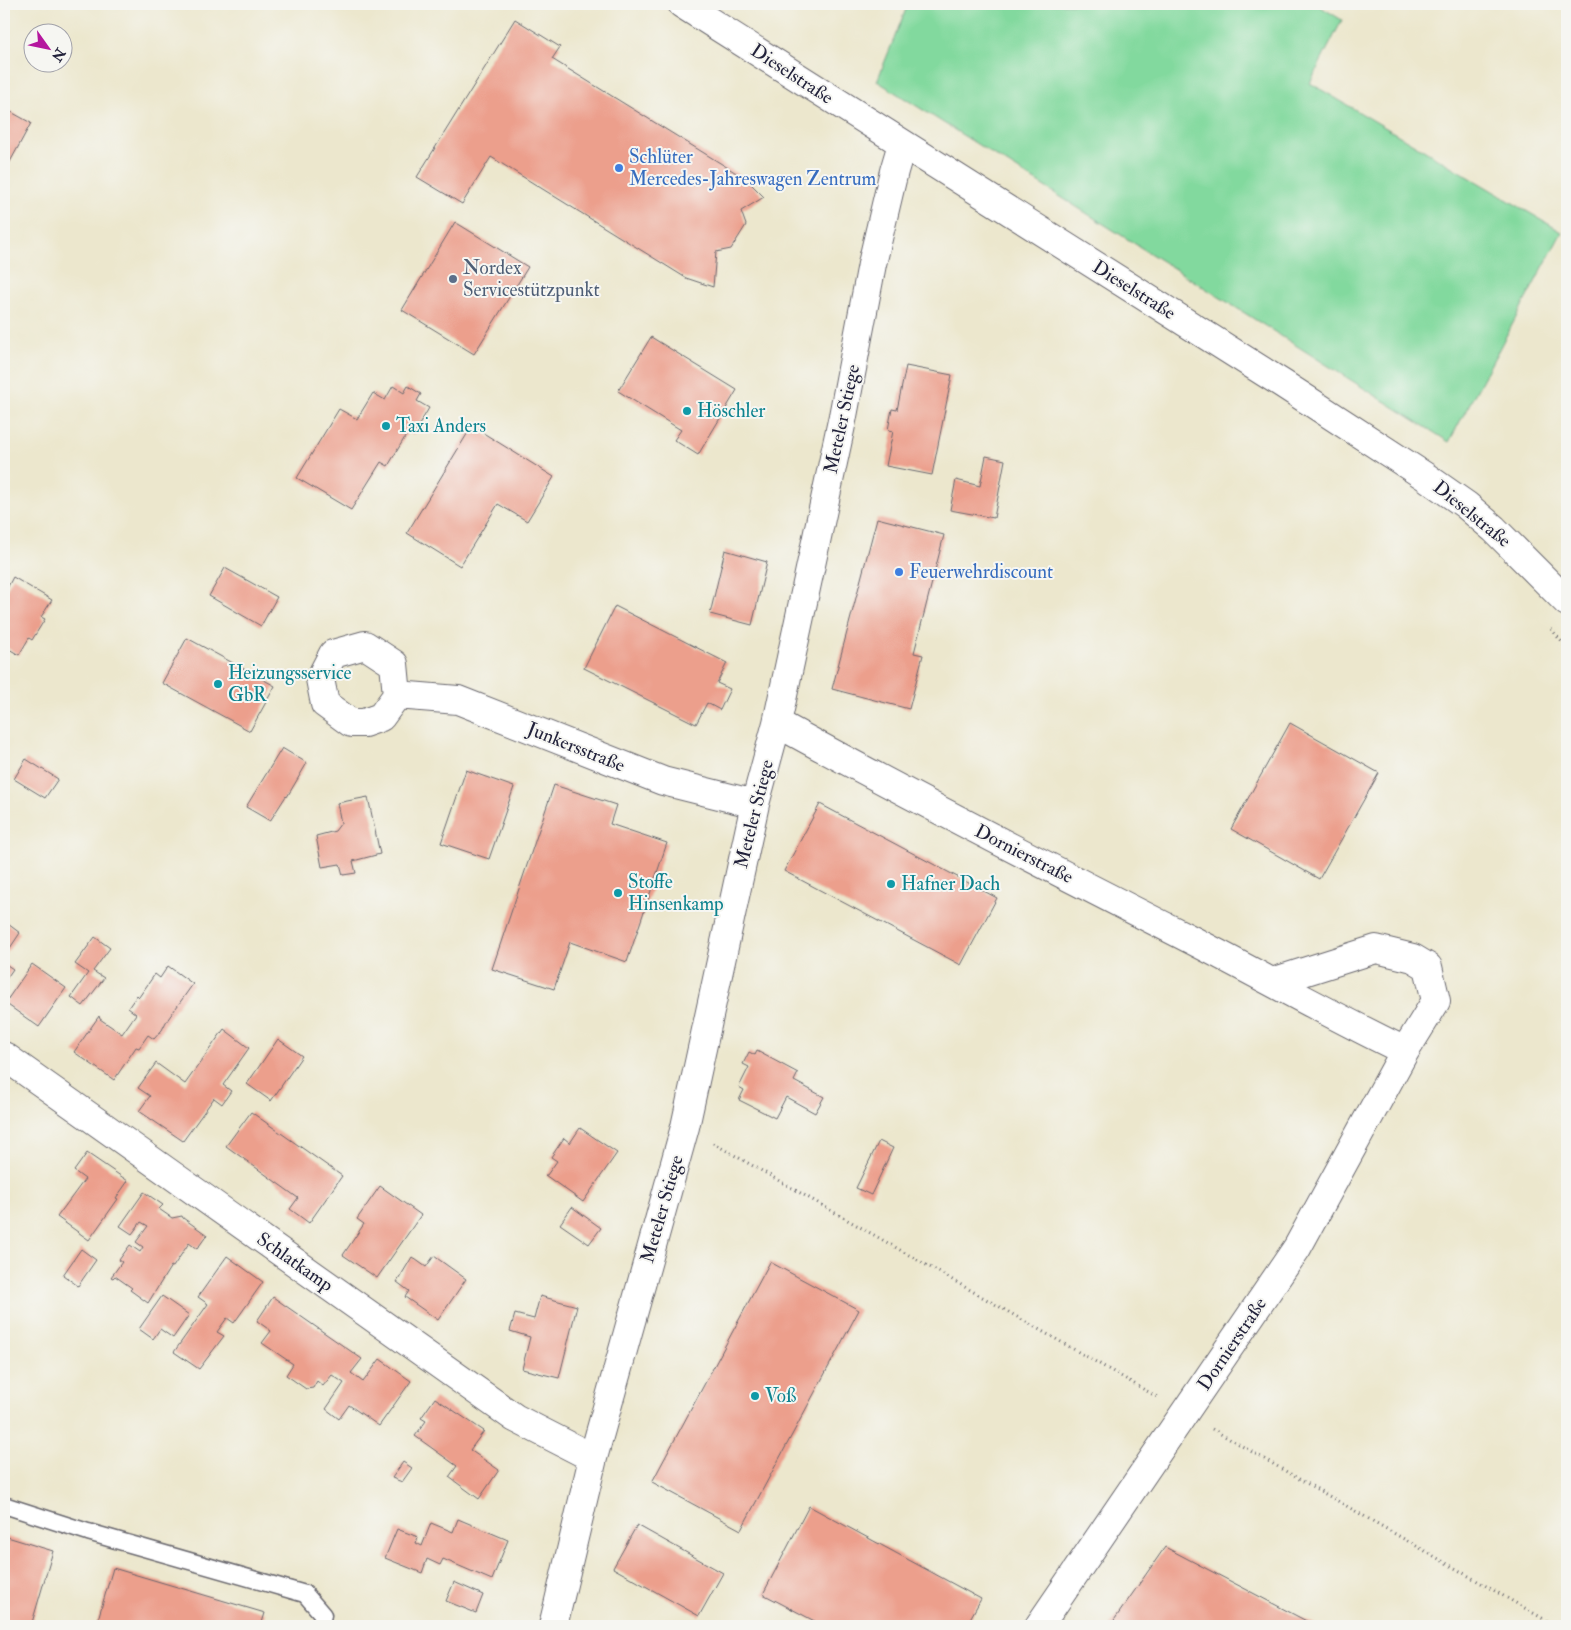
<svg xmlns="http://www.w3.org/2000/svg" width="1571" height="1630" font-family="'IM FELL Double Pica',serif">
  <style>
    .green { fill: #82d99e; stroke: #527e6c }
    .building { fill: #ec9f8c }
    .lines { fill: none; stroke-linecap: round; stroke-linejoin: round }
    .lane-casing { stroke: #69676e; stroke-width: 19 }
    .street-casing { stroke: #69676e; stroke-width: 30 }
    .path { stroke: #69676e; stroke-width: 3; stroke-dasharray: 1 4; stroke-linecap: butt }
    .lane { stroke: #fff; stroke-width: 16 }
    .street { stroke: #fff; stroke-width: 28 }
    .shop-dot { fill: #3f7fe0; stroke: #f6f6f2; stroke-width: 2 }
    .service-dot { fill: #5c6f8a; stroke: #f6f6f2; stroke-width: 2 }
    .culture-dot { fill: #0f9aa8; stroke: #f6f6f2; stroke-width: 2 }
    .labels { text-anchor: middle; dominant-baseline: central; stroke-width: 4; stroke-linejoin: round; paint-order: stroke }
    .street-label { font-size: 19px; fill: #22223b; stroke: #f6f6f2 }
    .shop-label { font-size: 19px; fill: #366cbe; stroke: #f6f6f2; text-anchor: start }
    .service-label { font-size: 19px; fill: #4e5e75; stroke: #f6f6f2; text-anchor: start }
    .culture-label { font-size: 19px; fill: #0d838f; stroke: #f6f6f2; text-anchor: start }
  </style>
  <rect width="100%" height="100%" fill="#f6f6f2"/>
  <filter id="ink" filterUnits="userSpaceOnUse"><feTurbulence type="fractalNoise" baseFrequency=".02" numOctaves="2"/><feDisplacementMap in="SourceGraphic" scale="10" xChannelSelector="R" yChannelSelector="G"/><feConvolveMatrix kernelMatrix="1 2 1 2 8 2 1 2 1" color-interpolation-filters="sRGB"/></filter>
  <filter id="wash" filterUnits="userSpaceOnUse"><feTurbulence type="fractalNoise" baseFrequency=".0096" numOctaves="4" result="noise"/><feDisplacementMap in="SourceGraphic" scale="20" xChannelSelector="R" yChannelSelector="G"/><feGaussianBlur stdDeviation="1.12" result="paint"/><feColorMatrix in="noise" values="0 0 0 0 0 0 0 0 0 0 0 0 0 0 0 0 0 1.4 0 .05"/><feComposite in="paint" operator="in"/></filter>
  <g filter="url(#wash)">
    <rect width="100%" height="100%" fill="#ece7cd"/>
    <path class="green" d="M908,4H1316L1342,20L1310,83L1562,232L1449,442L877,81Z"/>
    <g id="blocks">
      <path class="building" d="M515,19L560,47L552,59L746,179L764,197L741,211L746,225L731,249L716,252L713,287L686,278L491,157L462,204L417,177Z
        M4,108L31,123L4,173Z
        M455,222L528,267L474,354L402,310Z
        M651,337L737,390L698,455L674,440L681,430L618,391Z
        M906,366L952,375L932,475L886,466L893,431L888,430L892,409L897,410Z
        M393,386L404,393L408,386L421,394L417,401L429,408L413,435L408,432L388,466L381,462L351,510L297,478L339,409L357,419L373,393L385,400Z
        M472,426L554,477L527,521L498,504L460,566L407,533Z
        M986,456L1005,460L994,518L950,510L956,480L980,486Z
        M877,518L944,535L914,653L923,655L909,709L832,689Z
        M725,550L767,562L752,625L710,614Z
        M225,568L277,597L261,626L209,596Z
        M13,577L52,600L41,617L45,619L32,640L29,638L19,655L4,646V594Z
        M615,606L727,663L717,683L730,689L720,710L707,703L696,724L584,668Z
        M187,638L275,686L250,731L162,683Z
        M1290,723L1379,773L1319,879L1231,829Z
        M282,748L307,763L287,797L286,796L270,821L246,807Z
        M26,759L58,779L45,798L14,779Z
        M466,770L514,787L489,859L441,843Z
        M554,785L616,805L610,824L667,843L627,962L570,942L554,989L492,969Z
        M368,797L380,854L353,861L356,873L343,875L340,864L322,867L316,836L335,831L341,823L337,803Z
        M820,804L997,898L961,965L784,871Z
        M4,921L20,933L4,957Z
        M95,937L110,948L93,971L104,978L83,1006L71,997L88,973L75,964Z
        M4,963L13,969L4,982Z
        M32,964L66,988L39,1027L5,1003Z
        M168,966L193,984L166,1022L162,1030L154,1039L148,1035L139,1048L136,1047L114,1080L74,1052L99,1016L100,1019L122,1034L136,1014L128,1008L137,995L139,997L155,974L160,978Z
        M224,1029L249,1048L223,1085L231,1091L222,1104L214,1098L183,1141L139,1111L150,1096L138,1088L156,1063L185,1084Z
        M278,1039L302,1056L271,1101L247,1084Z
        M757,1051L798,1073L794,1081L824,1097L815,1113L786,1097L775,1118L739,1100L744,1090L739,1087L749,1067L743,1064L749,1052L755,1055Z
        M251,1112L342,1176L309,1223L290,1209L298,1198L226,1146Z
        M580,1128L617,1153L583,1202L545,1175H547L557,1161L551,1157L564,1138L570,1143Z
        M879,1141L893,1148L871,1195L856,1188Z
        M87,1153L128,1181L116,1198L118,1199L89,1240L57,1217L85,1179L74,1171Z
        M380,1186L421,1215L377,1278L343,1255L364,1224L357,1219Z
        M144,1192L163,1205L159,1209L172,1218L182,1216L183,1218L207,1235L197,1249L189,1243L173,1267L171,1266L148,1303L130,1290L132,1288L115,1276L113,1278L111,1277L122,1262L119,1260L130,1245L140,1252L143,1247L136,1242L148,1226L141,1222L132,1234L120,1226Z
        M572,1207L601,1228L589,1244L560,1224Z
        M81,1249L96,1260L78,1286L63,1275Z
        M227,1256L263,1282L234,1323L227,1318L217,1332L224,1336L199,1369L174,1352L208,1304L198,1297Z
        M434,1256L466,1279L438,1320L405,1297L409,1291L397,1282L412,1257L426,1267Z
        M770,1262L859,1310L741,1530L652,1482Z
        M162,1296L189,1315L173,1338L160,1329L153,1339L139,1329Z
        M540,1296L577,1306L559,1378L522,1369L530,1337L510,1331L515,1314L534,1319Z
        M273,1297L362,1359L351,1373L363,1382L380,1359L411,1381L379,1426L349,1405L339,1419L326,1409L344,1383L332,1375L323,1386L317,1381L313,1388L306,1389L286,1375L293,1364L262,1343L271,1331L257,1321Z
        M435,1398L484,1431L470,1450L499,1470L479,1499L449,1477L457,1466L415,1436L426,1421L421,1418Z
        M403,1462L412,1468L402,1482L392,1478Z
        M809,1506L981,1599L966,1626H824L763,1594Z
        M458,1519L508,1540L492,1580L443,1559L440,1565L427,1559L422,1573L385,1558L397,1529L418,1537L416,1543L422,1546L431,1523L453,1532Z
        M637,1525L723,1573L699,1616L613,1568Z
        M4,1536L53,1551L31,1626H4Z
        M1165,1547L1316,1626H1110Z
        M113,1568L265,1613L261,1626H96Z
        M454,1582L483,1595L476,1613L446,1601Z"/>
    </g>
  </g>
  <g filter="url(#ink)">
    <use href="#blocks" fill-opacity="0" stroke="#69676e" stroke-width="1"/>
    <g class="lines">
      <g class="lane-casing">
        <path id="lane" d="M4,1505L88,1532L305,1594L323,1615L320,1626"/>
      </g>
      <g class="street-casing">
        <path id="street" d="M682,4L1283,384L1426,477L1466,505L1494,529L1567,602
          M397,695L381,717L364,723H351L325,704L320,679L333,654L365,645L394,664L397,695L458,700L663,781L755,804
          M777,723C913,798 1052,869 1190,939C1262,976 1332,1016 1405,1051L1436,1001L1428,967L1413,958L1376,949L1272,982
          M4,1056L515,1418L593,1458
          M553,1626L593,1458L685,1127L755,804L777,723L843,416L872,264L894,171L902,144
          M1039,1626L1297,1248L1405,1051"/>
      </g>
      <path class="path" d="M1551,629L1567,648
        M713,1143L1159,1398
        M1212,1429L1556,1626"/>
      <use href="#lane" class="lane"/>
      <use href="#street" class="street"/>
    </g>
  </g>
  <g class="shop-dot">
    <circle cx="619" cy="168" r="5"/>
    <circle cx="899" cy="572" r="5"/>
  </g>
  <circle class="service-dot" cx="453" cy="279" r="5"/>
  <g class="culture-dot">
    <circle cx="687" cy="411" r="5"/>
    <circle cx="386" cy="426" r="5"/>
    <circle cx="218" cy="684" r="5"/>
    <circle cx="891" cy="884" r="5"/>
    <circle cx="618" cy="893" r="5"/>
    <circle cx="755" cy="1396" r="5"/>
  </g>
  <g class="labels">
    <g class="street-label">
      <text transform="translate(792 74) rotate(33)">Dieselstraße</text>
      <text transform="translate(1134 290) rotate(32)">Dieselstraße</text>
      <text transform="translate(842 419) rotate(-78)">Meteler Stiege</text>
      <text transform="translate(1472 514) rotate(39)">Dieselstraße</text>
      <text transform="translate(576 747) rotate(22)">Junkersstraße</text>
      <text transform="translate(754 814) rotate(-76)">Meteler Stiege</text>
      <text transform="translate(1024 854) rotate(27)">Dornierstraße</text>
      <text transform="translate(662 1209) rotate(-74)">Meteler Stiege</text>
      <text transform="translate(295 1262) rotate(35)">Schlatkamp</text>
      <text transform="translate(1232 1344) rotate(-56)">Dornierstraße</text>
    </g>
    <g class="shop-label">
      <text x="629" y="157">Schlüter<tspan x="629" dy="22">Mercedes-Jahreswagen Zentrum</tspan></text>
      <text x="909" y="572">Feuerwehrdiscount</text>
    </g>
    <g class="service-label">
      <text x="463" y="268">Nordex<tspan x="463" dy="22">Servicestützpunkt</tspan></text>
    </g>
    <g class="culture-label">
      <text x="697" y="411">Höschler</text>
      <text x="396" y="426">Taxi Anders</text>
      <text x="228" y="673">Heizungsservice<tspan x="228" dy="22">GbR</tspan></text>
      <text x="628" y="882">Stoffe<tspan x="628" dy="22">Hinsenkamp</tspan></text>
      <text x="901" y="884">Hafner Dach</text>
      <text x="765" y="1396">Voß</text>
    </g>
  </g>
  <rect width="1571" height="1630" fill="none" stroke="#f6f6f2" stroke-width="20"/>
  <g transform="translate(48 48) rotate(123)"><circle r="24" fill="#f6f6f2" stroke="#a1a1a9"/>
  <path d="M0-4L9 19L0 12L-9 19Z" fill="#b5179e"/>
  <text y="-8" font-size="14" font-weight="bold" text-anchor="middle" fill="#22223b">N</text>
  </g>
</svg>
